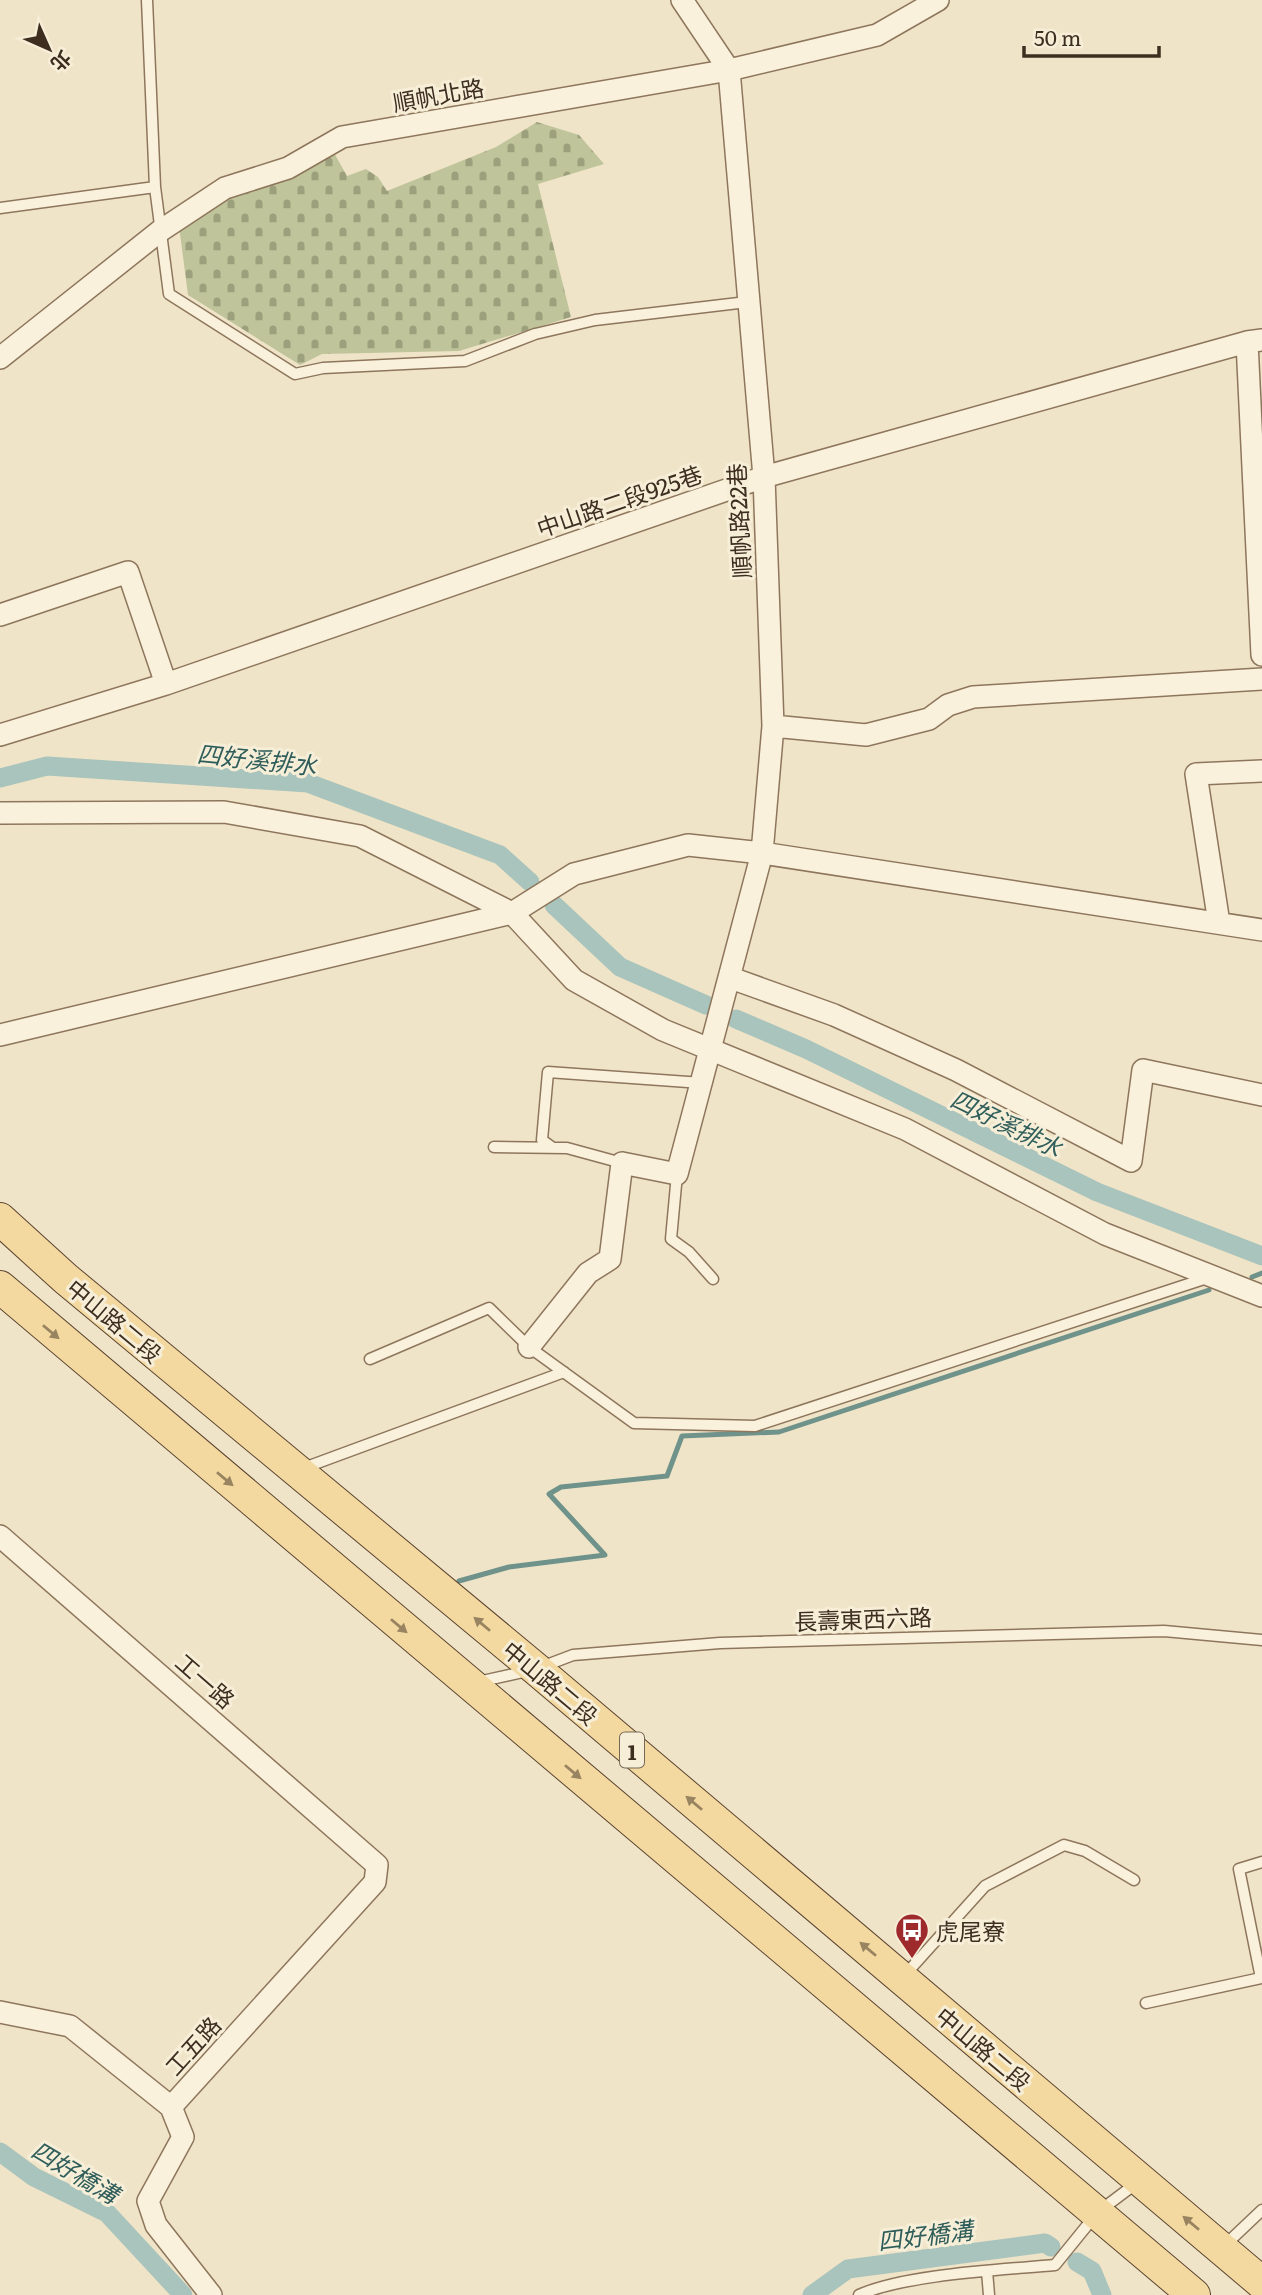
<svg xmlns="http://www.w3.org/2000/svg" width="1262" height="2295" font-family="Literata,'Noto Sans TC',serif">
  <style>
    .cemetery { fill: url(#cemetery-stones) }
    .lines { fill: none; stroke-linecap: round; stroke-linejoin: round }
    .stream { stroke: #6f938a; stroke-width: 5 }
    .canal { stroke: #a9c4bc; stroke-width: 19 }
    .service-casing { stroke: #8d765c; stroke-width: 13 }
    .minor-casing { stroke: #8d765c; stroke-width: 24 }
    .primary-casing { stroke: #5b4430; stroke-width: 34 }
    .service { stroke: #faf1dc; stroke-width: 10 }
    .minor { stroke: #faf1dc; stroke-width: 21 }
    .primary { stroke: #f3d9a0; stroke-width: 32 }
    .oneway { fill: #988460 }
    .labels { text-anchor: middle; dominant-baseline: central; stroke-width: 6; stroke-linejoin: round; paint-order: stroke }
    .shield { fill: #f7eed8; stroke: #756857; stroke-width: 2 }
    .shield-label { font-size: 21px; font-weight: bold; fill: #3d2e20 }
    .street-label { font-size: 23px; fill: #3d2e20; stroke: #f7eed8 }
    .poi-label { font-size: 23px; fill: #3d2e20; stroke: #f7eed8; text-anchor: start }
    .water-label { font-size: 24px; font-style: italic; fill: #2f5d5a; stroke: #f7eed8 }
  </style>
  <defs>
    <pattern id="cemetery-stones" width="16" height="16" patternUnits="userSpaceOnUse" patternTransform="scale(1.75)"><rect width="16" height="16" fill="#bfc49a"/><path d="M2 7V4a2 2 0 0 1 4 0v3zM10 15v-3a2 2 0 0 1 4 0v3z" fill="#9ca07d"/></pattern>
  </defs>
  <rect width="100%" height="100%" fill="#f0e4c8"/>
  <path class="cemetery" d="M537,122L579,135L604,164L538,184L571,317L459,351L322,354L300,365L188,295L179,226L227,194L333,151L347,176L366,169L378,177L387,191L496,147Z"/>
  <g class="lines">
    <path class="stream" d="M1252,1277L1262,1273
      M459,1581L509,1567L605,1555L549,1494L561,1487L667,1476L682,1436L779,1432L1209,1290"/>
    <path class="canal" d="M0,778L47,766L308,783L500,855L530,882
      M554,905L620,967L706,1005
      M736,1019L806,1049L1097,1192L1262,1256
      M0,2152L34,2177L107,2213L183,2295
      M1077,2262L1092,2271L1102,2295
      M812,2295L848,2269L1045,2243L1051,2247"/>
    <g class="service-casing">
      <path id="service" d="M147,0L155,187L169,294L295,374L323,368L465,361L535,334L595,320L747,302
        M0,208L155,187
        M494,1147L567,1148L622,1163
        M553,1148L542,1140L548,1072L702,1083
        M677,1174L671,1239L689,1252L713,1279
        M370,1359L489,1308L529,1347L634,1423L755,1426L1210,1277
        M301,1469L564,1372
        M478,1682L536,1669L573,1655L720,1643L1164,1631L1262,1640
        M904,1976L985,1886L1064,1845L1085,1851L1134,1880
        M1146,2003L1261,1978L1239,1869L1262,1862
        M1224,2246L1262,2210
        M987,2271L989,2295
        M859,2295C906,2274 1002,2270 1055,2265L1098,2212L1138,2182"/>
    </g>
    <g class="minor-casing">
      <path id="minor" d="M1247,342L1262,655
        M0,358L160,231L225,188L288,168L342,137L729,70L877,35L938,0
        M0,615L128,572L166,684
        M773,726L866,735L929,719L948,705L973,697L1262,679
        M0,735L166,684L764,477L1247,342L1262,340
        M0,813L224,812L360,836L512,913L574,980L663,1030L905,1129L1105,1234L1262,1296
        M1219,923L1196,774L1262,771
        M731,978L834,1015L956,1070L1131,1161L1143,1070L1262,1095
        M0,1035L512,913L574,874L688,845L762,853L1262,930
        M529,1347L588,1273L610,1259L622,1163L677,1174L762,853L773,726L764,477L729,70L682,0
        M0,1536L377,1865L375,1882L171,2107L70,2026L0,2012
        M171,2107L183,2137L148,2201L156,2225L211,2295"/>
    </g>
    <g class="primary-casing">
      <path id="primary" d="M0,1219L66,1279L536,1669L1262,2283
        M0,1287L1194,2295"/>
    </g>
    <use href="#service" class="service"/>
    <use href="#minor" class="minor"/>
    <use href="#primary" class="primary"/>
  </g>
  <defs><path id="oneway-solid" d="M-6-.8H1V-3.2L6.5 0L1 3.2V.8H-6Z" transform="scale(1.75)"/></defs>
  <g class="oneway">
    <use href="#oneway-solid" transform="translate(51 1332) rotate(40)"/>
    <use href="#oneway-solid" transform="translate(225 1479) rotate(40)"/>
    <use href="#oneway-solid" transform="translate(482 1624) rotate(-140)"/>
    <use href="#oneway-solid" transform="translate(399 1626) rotate(40)"/>
    <use href="#oneway-solid" transform="translate(573 1772) rotate(40)"/>
    <use href="#oneway-solid" transform="translate(694 1803) rotate(-140)"/>
    <use href="#oneway-solid" transform="translate(868 1949) rotate(-140)"/>
    <use href="#oneway-solid" transform="translate(1191 2223) rotate(-140)"/>
  </g>
  <defs>
    <g id="bus-pin" transform="scale(1.75)"><path d="M0 17L-7.5 6A9.5 9.5 0 1 1 7.5 6Z" fill="#9e2a2b" stroke="#f7eed8"/><path d="M-5-6H5V4H4V6H2V4H-2V6H-4V4H-5ZM-3.5-4V0h7V-4ZM-3.5 1.2v1.5H-2V1.2ZM2 1.2v1.5H3.5V1.2Z" fill="#fff"/></g>
  </defs>
  <g fill-rule="evenodd">
    <use href="#bus-pin" x="912" y="1930"/>
  </g>
  <g class="labels">
    <rect class="shield" x="620" y="1732.5" width="24" height="35" rx="5"/>
    <g class="shield-label">
      <text x="632" y="1750">1</text>
    </g>
    <g class="street-label">
      <text transform="translate(438 94) rotate(-10)">順帆北路</text>
      <text transform="translate(619 500) rotate(-19)">中山路二段925巷</text>
      <text transform="translate(738 521) rotate(-93)">順帆路22巷</text>
      <text transform="translate(115 1320) rotate(40)">中山路二段</text>
      <text transform="translate(863 1618) rotate(-2)">長壽東西六路</text>
      <text transform="translate(206 1680) rotate(41)">工一路</text>
      <text transform="translate(551 1682) rotate(40)">中山路二段</text>
      <text transform="translate(192 2045) rotate(-48)">工五路</text>
      <text transform="translate(984 2048) rotate(40)">中山路二段</text>
    </g>
    <g class="poi-label">
      <text x="936" y="1930">虎尾寮</text>
    </g>
    <g class="water-label">
      <text transform="translate(257 758) rotate(6)">四好溪排水</text>
      <text transform="translate(1007 1122) rotate(26)">四好溪排水</text>
      <text transform="translate(76 2171) rotate(31)">四好橋溝</text>
      <text transform="translate(925 2234) rotate(-7)">四好橋溝</text>
    </g>
  </g>
  <g transform="translate(49 49) rotate(135)" stroke="#f7eed8" stroke-width="5" paint-order="stroke">
  <path d="M0-5L12 26L0 18L-12 26Z" fill="#3d2e20"/>
  <text y="-10" font-size="19" font-weight="bold" text-anchor="middle" fill="#3d2e20">北</text>
  </g>
  <path d="M1024 46v10h135v-10" fill="none" stroke="#3d2e20" stroke-width="3.5"/>
  <text x="1034" y="46" font-size="21" fill="#3d2e20" stroke="#f7eed8" stroke-width="5" paint-order="stroke">50 m</text>
</svg>
